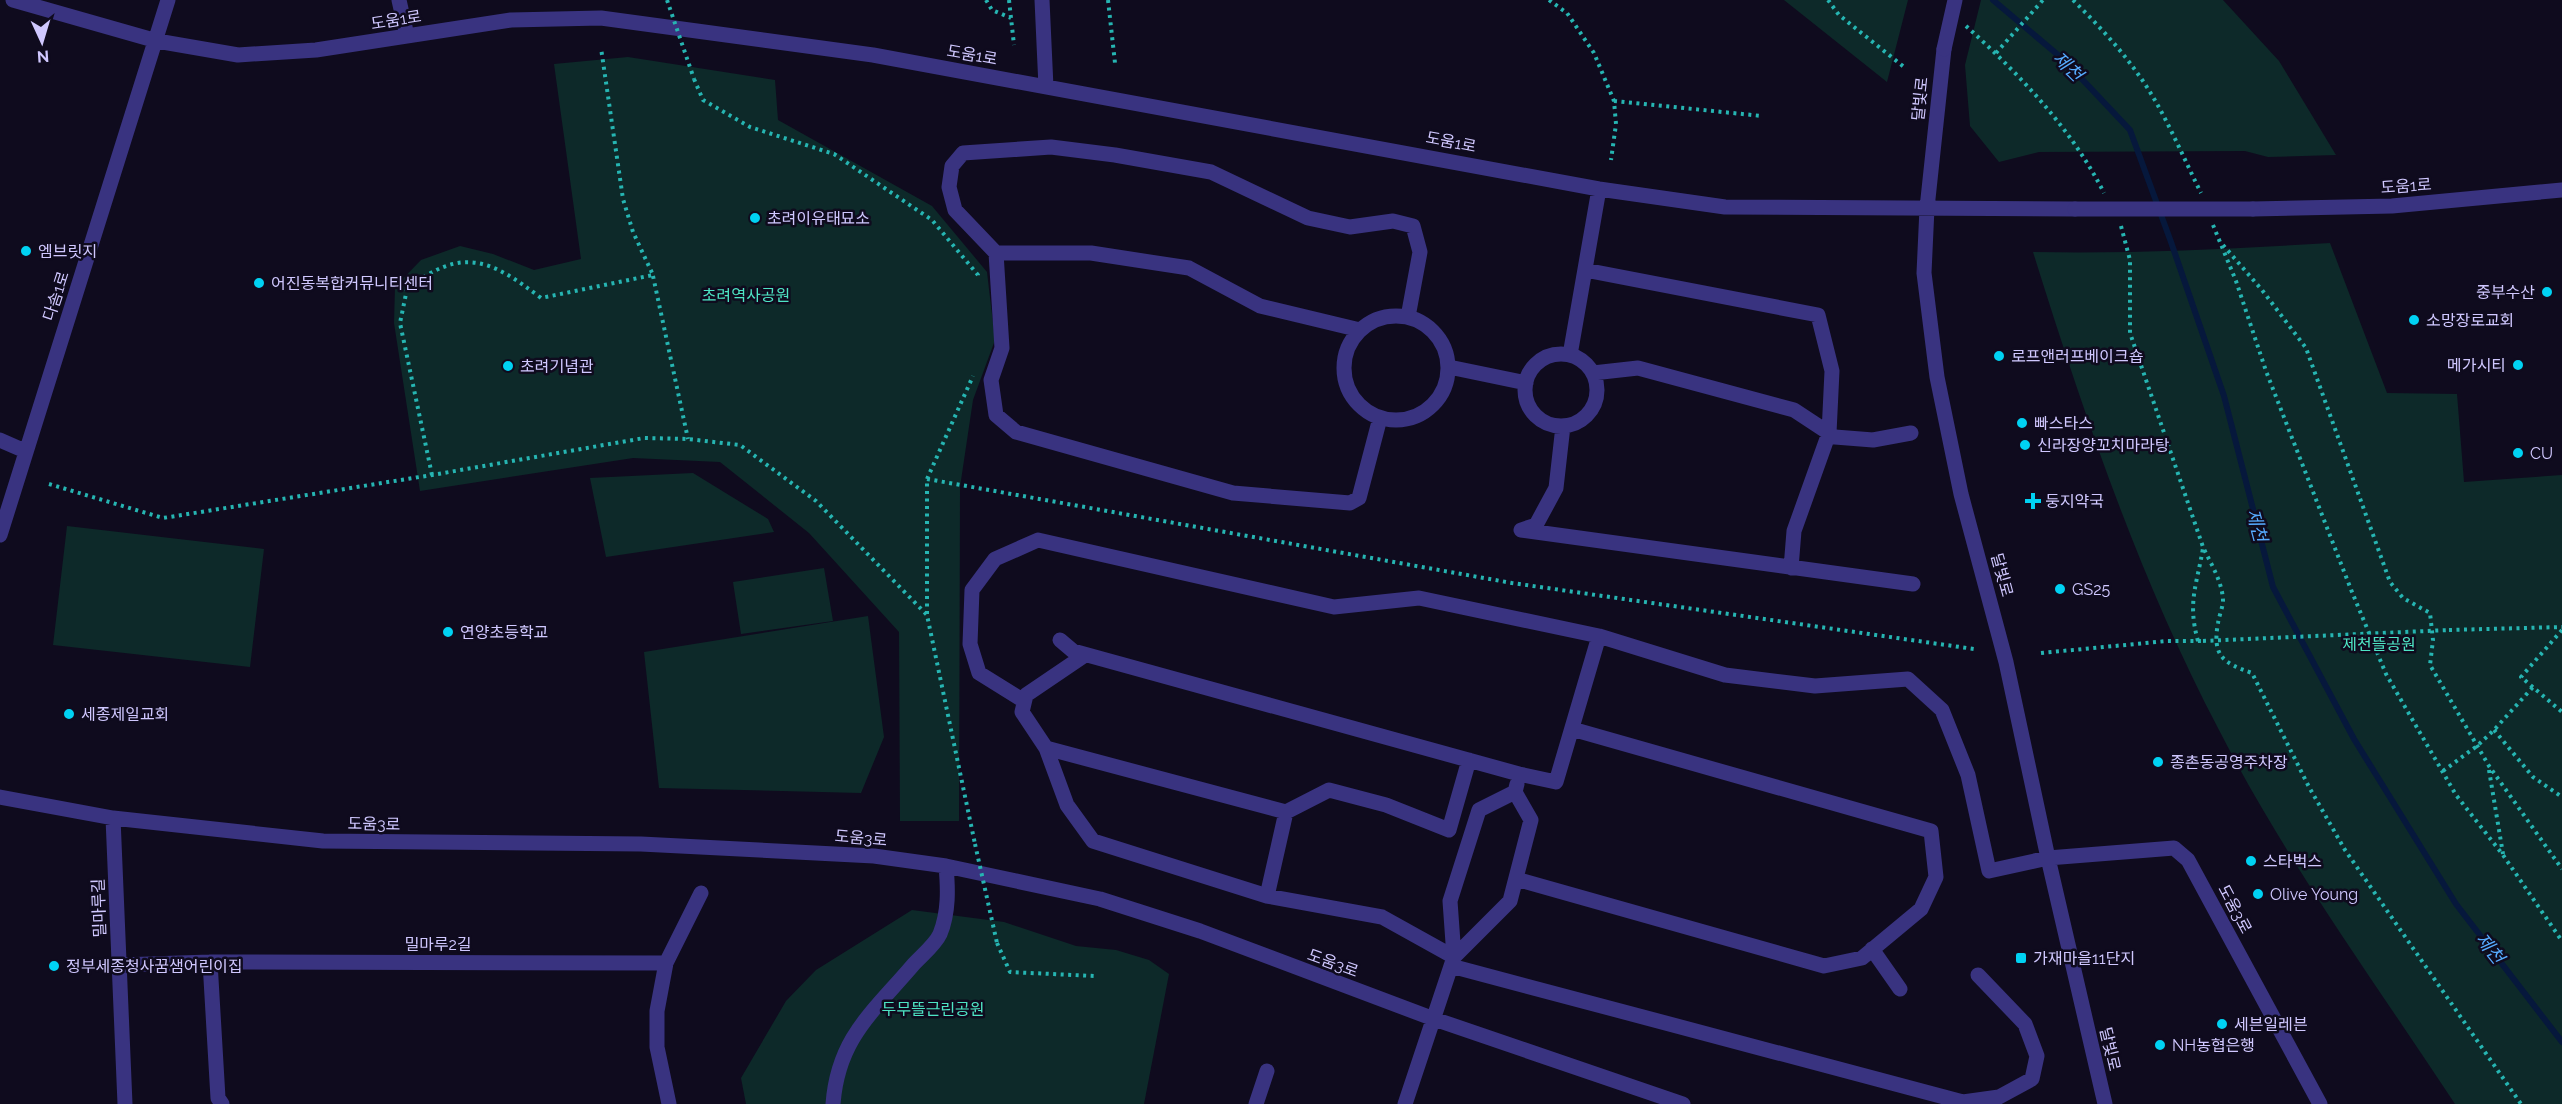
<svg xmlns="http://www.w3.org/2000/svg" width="2562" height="1104" font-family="Raleway,'Noto Sans KR',sans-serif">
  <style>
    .green { fill: #0d2929 }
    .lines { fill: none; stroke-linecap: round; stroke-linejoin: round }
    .stream { stroke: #06183c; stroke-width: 6 }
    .path { stroke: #26b5b2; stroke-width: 4; stroke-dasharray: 3 4.5; stroke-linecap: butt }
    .minor { stroke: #393380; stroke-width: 15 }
    .path-bridge { stroke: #26b5b2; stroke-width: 4; stroke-dasharray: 3 4.5; stroke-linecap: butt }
    .minor-bridge { stroke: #393380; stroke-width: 15 }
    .poi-dot { fill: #00d2f3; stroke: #0f0b1e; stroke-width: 2 }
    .labels { text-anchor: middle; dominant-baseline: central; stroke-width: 5; stroke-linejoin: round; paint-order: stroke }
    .street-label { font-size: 16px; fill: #d0c8ff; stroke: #0f0b1e }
    .poi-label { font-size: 16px; fill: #d0c8ff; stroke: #0f0b1e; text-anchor: start }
    .park-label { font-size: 16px; fill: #4ee5c5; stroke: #0f0b1e }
    .water-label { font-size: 18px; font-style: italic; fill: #56abff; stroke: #0f0b1e }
  </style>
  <rect width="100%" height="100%" fill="#0f0b1e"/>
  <path class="green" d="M1784,0H1908L1887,82Z
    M1981,0H2223L2279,61L2336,155L2268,157L2245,151L2039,152L1999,162L1970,126L1965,65Z
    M628,57L775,80L778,120L932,206L987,272L995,340L973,400L960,487L959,821H900L899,632L809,533L720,462L633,458L420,491L394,323L395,287L421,260L460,246L493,254L534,270L581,259L554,64Z
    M2330,243L2387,393L2457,394L2464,482L2562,475V1104H2455C2374,981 2286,861 2219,730C2139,578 2084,415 2033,252C2132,254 2231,249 2330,243Z
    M693,473L768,519L774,532L606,557L590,478Z
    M67,526L264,549L250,667L53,645Z
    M824,568L833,621L741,634L733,582Z
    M868,616L884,737L861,793L659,788L644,652Z
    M912,910L1004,922L1076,946L1116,950L1149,960L1169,974L1144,1104H746L741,1078L786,1001L816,970Z"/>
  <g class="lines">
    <path class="stream" d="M1993,0L2064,60L2130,130L2171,242L2224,396L2273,587L2354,739L2456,904L2562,1042"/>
    <path class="path" d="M986,0L992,10L1011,18
      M1009,0L1014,45
      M1108,0L1115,63
      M1549,0L1567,13L1594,53L1614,101L1616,124L1611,160
      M1828,0L1839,15L1904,67
      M2073,0C2096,23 2119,47 2138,74C2164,110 2181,153 2201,193
      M1966,26C2019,74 2072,129 2104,193
      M1996,53L2043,0
      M694,79L703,100L750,127L834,154L932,220L978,275V279
      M1614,101L1762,116
      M2213,225L2236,281L2266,371L2352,592L2386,674L2456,795L2503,855L2562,941
      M2121,226L2130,260V333L2203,547C2211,564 2222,581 2223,600C2223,607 2219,616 2218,623C2212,656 2223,663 2252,673L2309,787L2345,850L2521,1104
      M2223,245L2262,290L2306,348L2390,582L2403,598L2430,613L2433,640L2430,665L2489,766L2562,869
      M653,276L688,439
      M432,475L400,323L407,289C462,246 490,259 541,298L653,275L633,232L623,199L601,48
      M927,479L1512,583L1974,649
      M49,484L163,518L432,475L644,438L688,439L740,445L816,501L927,615L975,844
      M927,614V479L973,376
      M2449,630L2562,627
      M2562,630L2521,677L2562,712
      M2198,641C2187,602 2197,585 2203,548
      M2041,653L2167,641H2203
      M2494,730L2533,777L2562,797
      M2489,770L2503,854
      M2443,771L2477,746L2494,730L2533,687
      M997,943L1010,972L1094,976"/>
    <path class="minor" d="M13,0L157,41L238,55L316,50L511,20L601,18L873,55L1599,189L1725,207L2075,209
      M399,0L407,36
      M1042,0L1046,87
      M1944,49L1927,208L1924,273L1937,377L1961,494L2006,662L2048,858L2105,1104
      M2253,209L2392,206L2562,190
      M996,253H1091L1189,268L1260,306L1360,330
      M1585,270L1818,315L1832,371L1829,433L1794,531L1791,568
      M1344 368a52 52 0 1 1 104 0a52 52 0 1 1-104 0Z
      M1525 390a36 36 0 1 1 72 0a36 36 0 1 1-72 0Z
      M1570,355L1599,189
      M1449,367L1526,383
      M1593,373L1638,368L1794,410L1835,437L1873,440L1911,433
      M1380,418L1359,498L1350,503L1233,493L1016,432L996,415L991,380L1002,348L996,253L955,210L949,187L952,166L963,153L1051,147L1115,155L1211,172L1308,218L1350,227L1393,221L1413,226L1420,252L1408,317
      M0,440L25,451
      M1521,530L1913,584
      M1521,530L1536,525L1556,488L1563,426
      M0,535L168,0
      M1060,640L1073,651L1519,774L1556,782L1599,636
      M1085,655L1026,695L1022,712L1046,748L1286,812L1329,790L1386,805L1449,830L1469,760
      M1024,701L979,673L970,644L972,590L995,559L1038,540L1334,607L1419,598L1599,636L1725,675L1815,686L1908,679L1942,710L1968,775L1989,871L2048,858L2174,848L2188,860L2320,1104
      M1046,748L1067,805L1093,841L1267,896L1382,917L1454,957
      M0,797L113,818L323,841L641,844L874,856L946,866L1100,899L1200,931L1434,1019L1683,1104
      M113,818L125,1104
      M1516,879L1824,966L1862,958L1921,909L1936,877L1931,831L1572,729
      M1267,896L1286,812
      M1872,949L1900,989
      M1454,957L1510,901L1531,820L1515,792L1517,784
      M210,962L218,1098L222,1104
      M119,965L210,962L666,963
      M1451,966L1963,1102L1999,1097L2032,1079L2037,1056L2025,1024L1978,975
      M669,1104L657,1047V1011L666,963L701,893
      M833,1104C838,1038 873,1012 913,965C921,956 935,945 940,934C949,912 948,888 946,866
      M1256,1104L1267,1071
      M1405,1104L1454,957L1450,901L1479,810L1515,792"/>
    <path class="path-bridge" d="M667,0L694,79
      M2203,641L2449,630
      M975,844L997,943"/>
    <path class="minor-bridge" d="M1944,49L1955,0
      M2075,209H2253"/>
  </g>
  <g class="poi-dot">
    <circle cx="755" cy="218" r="6"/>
    <circle cx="26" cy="251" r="6"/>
    <circle cx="259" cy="283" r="6"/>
    <circle cx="2547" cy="292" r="6"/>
    <circle cx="2414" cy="320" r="6"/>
    <circle cx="1999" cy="356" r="6"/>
    <circle cx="2518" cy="365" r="6"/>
    <circle cx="508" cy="366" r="6"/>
    <circle cx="2022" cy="423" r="6"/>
    <circle cx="2025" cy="445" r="6"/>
    <circle cx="2518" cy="453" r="6"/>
    <path d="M2030 492h6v6h6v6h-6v6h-6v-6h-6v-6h6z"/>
    <circle cx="2060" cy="589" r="6"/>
    <circle cx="448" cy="632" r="6"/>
    <circle cx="69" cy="714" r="6"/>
    <circle cx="2158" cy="762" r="6"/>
    <circle cx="2251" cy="861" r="6"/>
    <circle cx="2258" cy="894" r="6"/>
    <rect x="2015" y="952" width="12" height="12" rx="3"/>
    <circle cx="54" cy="966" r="6"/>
    <circle cx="2222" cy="1024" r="6"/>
    <circle cx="2160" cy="1045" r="6"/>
  </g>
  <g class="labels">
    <g class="street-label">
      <text transform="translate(396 20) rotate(-9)">도움1로</text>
      <text transform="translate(972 55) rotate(10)">도움1로</text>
      <text transform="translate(1920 99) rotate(-84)">달빛로</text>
      <text transform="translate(1451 142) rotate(11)">도움1로</text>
      <text transform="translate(2406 186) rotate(-4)">도움1로</text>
      <text transform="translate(56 296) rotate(-72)">다솜1로</text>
      <text transform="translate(2002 575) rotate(75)">달빛로</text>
      <text transform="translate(374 824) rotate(1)">도움3로</text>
      <text transform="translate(861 838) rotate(5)">도움3로</text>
      <text transform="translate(99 908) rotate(-92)">밀마루길</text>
      <text transform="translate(2235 909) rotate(62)">도움3로</text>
      <text x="438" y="944">밀마루2길</text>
      <text transform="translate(1333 963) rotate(20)">도움3로</text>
      <text transform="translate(2110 1049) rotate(77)">달빛로</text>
    </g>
    <g class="poi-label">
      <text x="767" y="218">초려이유태묘소</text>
      <text x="38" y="251">엠브릿지</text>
      <text x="271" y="283">어진동복합커뮤니티센터</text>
      <text x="2535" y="292" text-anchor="end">중부수산</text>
      <text x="2426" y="320">소망장로교회</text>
      <text x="2011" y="356">로프앤러프베이크숍</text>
      <text x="2506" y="365" text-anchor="end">메가시티</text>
      <text x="520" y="366">초려기념관</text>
      <text x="2034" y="423">빠스타스</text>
      <text x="2037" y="445">신라장양꼬치마라탕</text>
      <text x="2530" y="453">CU</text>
      <text x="2045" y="501">둥지약국</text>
      <text x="2072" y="589">GS25</text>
      <text x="460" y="632">연양초등학교</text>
      <text x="81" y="714">세종제일교회</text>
      <text x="2170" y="762">종촌동공영주차장</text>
      <text x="2263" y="861">스타벅스</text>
      <text x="2270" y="894">Olive Young</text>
      <text x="2033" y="958">가재마을11단지</text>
      <text x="66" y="966">정부세종청사꿈샘어린이집</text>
      <text x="2234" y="1024">세븐일레븐</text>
      <text x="2172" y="1045">NH농협은행</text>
    </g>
    <g class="park-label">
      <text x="746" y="295">초려역사공원</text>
      <text x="2379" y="644">제천뜰공원</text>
      <text x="933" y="1009">두무뜰근린공원</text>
    </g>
    <g class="water-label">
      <text transform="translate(2068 66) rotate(44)">제천</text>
      <text transform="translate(2257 525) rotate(75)">제천</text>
      <text transform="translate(2490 948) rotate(52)">제천</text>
    </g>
  </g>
  <g transform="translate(42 42) rotate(176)" stroke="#0f0b1e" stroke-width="4.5" paint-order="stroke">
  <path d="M0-4.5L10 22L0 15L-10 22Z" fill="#d0c8ff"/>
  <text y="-9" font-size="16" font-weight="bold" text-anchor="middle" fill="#d0c8ff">N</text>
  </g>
</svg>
